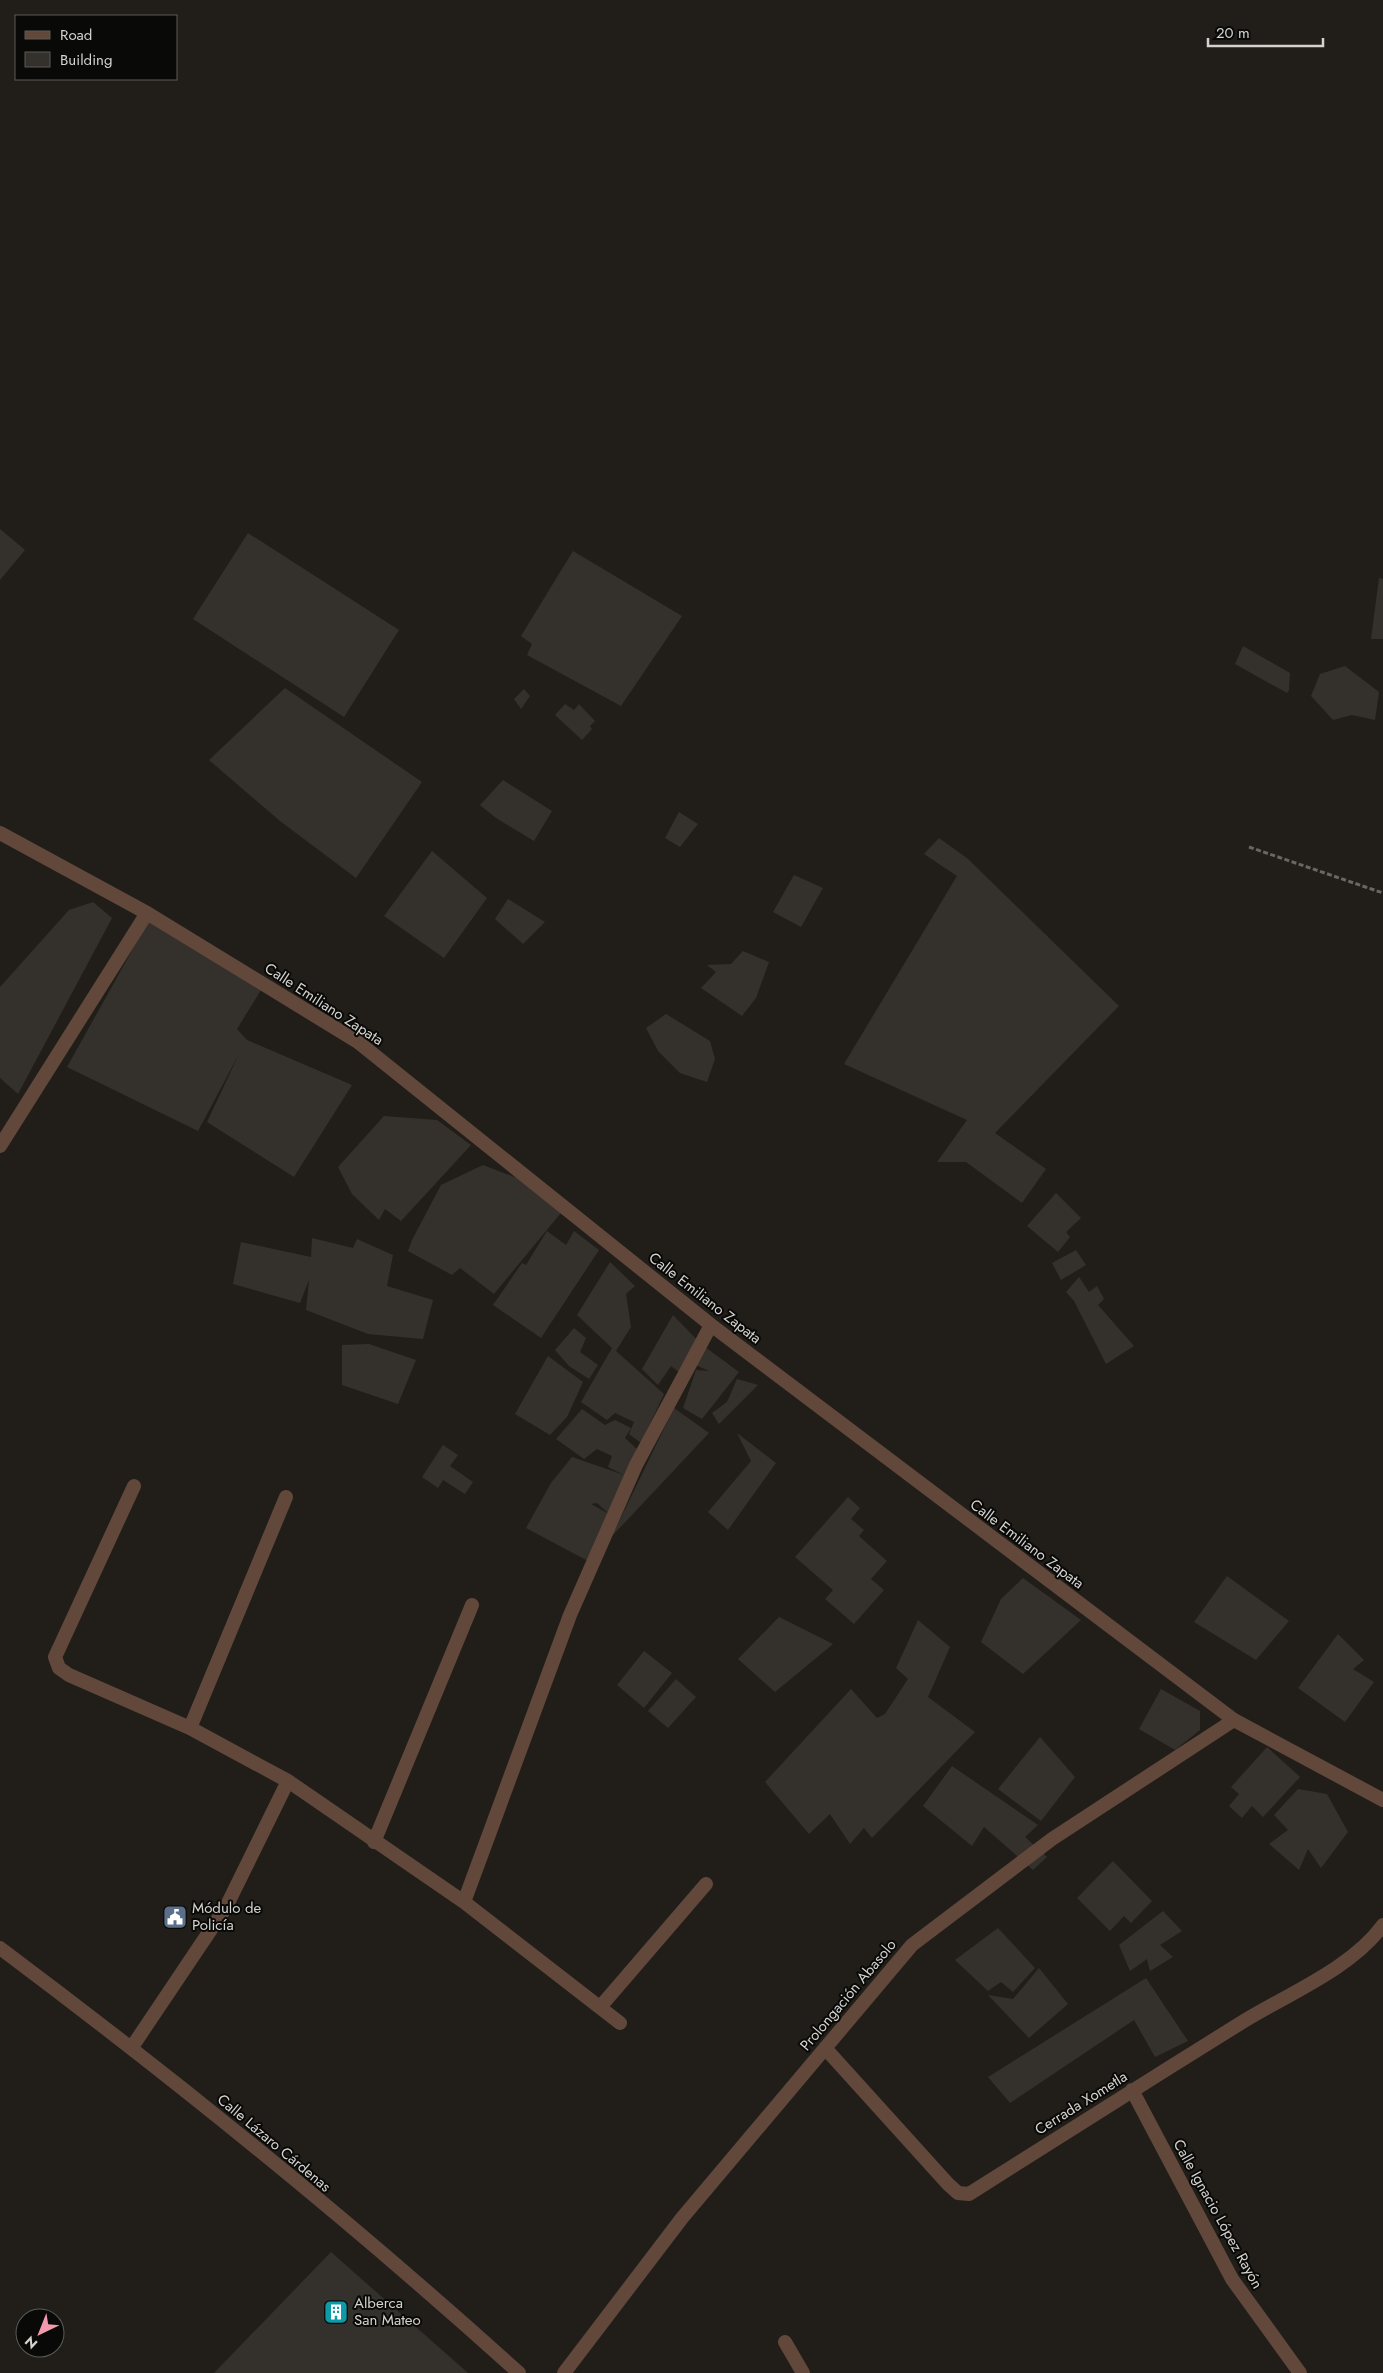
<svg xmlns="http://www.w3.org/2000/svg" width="1383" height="2373" font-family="Jost,sans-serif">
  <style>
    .building { fill: #34312d; fill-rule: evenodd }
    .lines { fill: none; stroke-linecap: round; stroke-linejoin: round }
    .path { stroke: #6a6763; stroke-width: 3; stroke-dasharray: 5 2.5; stroke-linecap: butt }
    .minor { stroke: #61483a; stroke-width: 14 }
    .labels { text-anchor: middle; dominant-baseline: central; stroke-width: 4; stroke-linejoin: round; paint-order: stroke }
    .street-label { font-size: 15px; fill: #d5d3d0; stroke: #090907 }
    .poi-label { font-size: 15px; fill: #d5d3d0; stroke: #090907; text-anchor: start }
  </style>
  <rect width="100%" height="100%" fill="#211e1a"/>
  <path class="building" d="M0,529L25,550L0,580Z
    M248,533L399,630L344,717L193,619Z
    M573,551L682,616L621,706L527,655L532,644L521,636Z
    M1379,578L1383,579V639H1371Z
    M1243,646L1290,673L1289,690L1287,693L1235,664Z
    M1345,666L1379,692L1375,720L1352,715L1333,720L1311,696L1320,674Z
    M285,688L422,782L356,878L280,821L209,760Z
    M524,689L530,696L521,709L514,699Z
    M565,704L574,710L579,704L595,721L590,726L592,729L582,740L555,715Z
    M503,780L552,811L534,841L496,818L480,805Z
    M679,812L698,824L680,847L665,838Z
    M939,838L968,859L1119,1006L995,1133L1046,1169L1022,1203L966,1162H937L967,1120L844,1064L957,876L924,854Z
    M432,851L487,898L444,958L384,916Z
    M794,875L823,888L801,927L773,912Z
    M508,899L545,922L523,944L495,919Z
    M93,902L112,918L18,1094L0,1078V987L69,910Z
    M149,920L261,990L237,1029L247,1040L352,1085L294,1177L207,1122L239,1054L198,1131L67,1067Z
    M743,951L769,962L756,998L742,1016L701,988L716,972L707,965L731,964Z
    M666,1014L710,1041L715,1059L707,1082L680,1073L658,1051L646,1028Z
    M384,1116L437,1120L471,1145L401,1221L385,1209L379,1220L352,1194L338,1167Z
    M483,1165L522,1180L565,1208L494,1294L460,1268L452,1275L408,1251L412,1240L441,1185Z
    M1056,1193L1081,1218L1066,1232L1070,1237L1058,1252L1027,1226Z
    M547,1231L566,1245L574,1231L599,1250L541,1338L493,1305L522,1263L526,1265Z
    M312,1238L353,1248L357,1239L393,1255L387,1286L433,1300L423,1339L368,1334L306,1310L309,1280L300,1303L233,1284L241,1242L311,1257Z
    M1076,1250L1086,1265L1061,1280L1052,1263Z
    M610,1262L635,1286L626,1294L631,1327L616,1351L664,1394L641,1443L629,1434L634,1422L615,1413L607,1420L581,1402L612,1348L577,1315Z
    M1079,1277L1089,1292L1097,1286L1104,1299L1098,1305L1134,1346L1106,1364L1074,1301L1066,1292Z
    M673,1315L701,1344L739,1372L702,1419L683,1408L696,1370L709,1371L691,1363L684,1376L671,1366L658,1385L642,1369Z
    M574,1328L586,1338L580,1352L598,1365L589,1379L569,1366L555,1350Z
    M369,1344L416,1360L398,1404L342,1385V1345Z
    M548,1356L583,1382L567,1417L550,1435L515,1414Z
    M737,1379L758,1385L719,1424L712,1413L727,1402Z
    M674,1408L709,1433L614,1534H613Z
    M582,1409L605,1425L615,1420L631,1428L625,1438L637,1449L588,1561L526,1528L551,1483L572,1457L624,1475L608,1467L612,1456L597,1449L584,1459L556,1439ZM597,1503L609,1514L591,1504Z
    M737,1433L776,1463L728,1530L708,1512L751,1461Z
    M443,1445L458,1455L450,1466L473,1482L465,1494L443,1480L438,1488L422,1477Z
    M848,1497L860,1508L851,1519L864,1530L859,1536L887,1561L871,1579L884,1590L854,1624L825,1599L833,1590L795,1557Z
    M1227,1576L1289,1621L1256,1660L1194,1622Z
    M1023,1578L1081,1620L1023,1674L981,1642L1001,1599Z
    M779,1617L833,1644L775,1692L738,1659Z
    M918,1620L950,1647L928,1697L975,1732L872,1838L864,1828L850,1844L830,1814L809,1834L765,1782L851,1689L877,1718L885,1714L908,1679L896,1668Z
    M1338,1634L1364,1660L1353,1669L1374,1682L1345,1722L1298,1688Z
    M644,1651L672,1673L644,1708L617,1685Z
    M676,1679L696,1697L668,1728L648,1711Z
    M1161,1689L1200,1711V1730L1175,1750L1139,1729Z
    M1040,1737L1075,1777L1041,1821L998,1789Z
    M1267,1747L1300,1777L1263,1817L1252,1806L1242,1818L1229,1806L1239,1794L1231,1787Z
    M952,1766L1038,1825L1025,1837L1047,1857L1033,1870L984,1827L972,1846L923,1806Z
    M1298,1789L1327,1794L1348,1832L1321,1868L1308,1849L1299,1870L1269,1844L1288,1830L1274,1815Z
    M1113,1861L1152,1901L1131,1923L1124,1916L1110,1931L1077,1898Z
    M1163,1911L1182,1931L1160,1945L1173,1957L1150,1971L1147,1959L1130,1971L1119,1945Z
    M998,1928L1035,1968L1013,1992L1001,1982L988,1991L955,1960Z
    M1039,1968L1068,2004L1029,2038L988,1995L1013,1999Z
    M1146,1978L1188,2041L1155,2057L1134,2020L1010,2103L988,2077Z
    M331,2252L468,2373H214Z"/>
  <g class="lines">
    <path class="path" d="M1249,847L1383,893"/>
    <path class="minor" d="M0,833L147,913L358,1042L711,1325L1234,1720L1383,1800
      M0,1146L147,913
      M134,1486L55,1657L59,1668L69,1675L190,1728L288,1781L464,1902L620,2023
      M190,1728L286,1497
      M374,1842L472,1605
      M464,1902L570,1615L636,1465L711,1325
      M0,1948C179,2082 353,2223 519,2373
      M601,2006L706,1884
      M132,2047L226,1907L288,1781
      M825,2048L948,2184L958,2193L969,2194C1061,2136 1152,2078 1244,2021C1288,1994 1352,1968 1383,1925
      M1132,2090L1232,2279L1300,2373
      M785,2342L803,2373
      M564,2373L682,2218L912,1945L1052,1839L1234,1720"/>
  </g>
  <defs>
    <g id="civic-square" transform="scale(1.25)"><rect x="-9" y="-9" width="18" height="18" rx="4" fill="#5c6f8a" stroke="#090907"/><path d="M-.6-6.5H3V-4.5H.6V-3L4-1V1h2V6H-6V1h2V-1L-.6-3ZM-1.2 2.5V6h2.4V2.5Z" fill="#fff"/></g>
    <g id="building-square" transform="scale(1.25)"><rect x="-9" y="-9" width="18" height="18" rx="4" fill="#0f9aa8" stroke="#090907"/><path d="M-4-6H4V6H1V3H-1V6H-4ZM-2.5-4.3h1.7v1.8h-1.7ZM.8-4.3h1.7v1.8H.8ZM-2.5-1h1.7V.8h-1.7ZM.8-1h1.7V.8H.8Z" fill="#fff"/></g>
  </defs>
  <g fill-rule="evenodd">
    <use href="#civic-square" x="175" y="1917"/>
    <use href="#building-square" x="336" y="2312"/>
  </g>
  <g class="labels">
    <g class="street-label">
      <text transform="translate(324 1004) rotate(33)">Calle Emiliano Zapata</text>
      <text transform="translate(705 1298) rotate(38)">Calle Emiliano Zapata</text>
      <text transform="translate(1027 1544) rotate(37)">Calle Emiliano Zapata</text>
      <text transform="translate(848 1995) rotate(-50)">Prolongación Abasolo</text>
      <text transform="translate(1081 2103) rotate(-32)">Cerrada Xometla</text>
      <text transform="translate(274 2143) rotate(40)">Calle Lázaro Cárdenas</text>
      <text transform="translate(1218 2214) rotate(61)">Calle Ignacio López Rayón</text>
    </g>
    <g class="poi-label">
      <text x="192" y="1908">Módulo de<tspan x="192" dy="17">Policía</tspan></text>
      <text x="354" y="2303">Alberca<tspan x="354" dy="17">San Mateo</tspan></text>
    </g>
  </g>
  <rect x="15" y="15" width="162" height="65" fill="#090907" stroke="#5b5a57"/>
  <rect x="25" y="31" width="25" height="8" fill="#61483a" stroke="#5b5a57"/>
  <text x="60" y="40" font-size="15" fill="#d5d3d0">Road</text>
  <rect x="25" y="52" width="25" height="15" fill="#34312d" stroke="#5b5a57"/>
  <text x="60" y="65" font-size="15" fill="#d5d3d0">Building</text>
  <g transform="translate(40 2333) rotate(223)"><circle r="24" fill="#090907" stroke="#5b5a57"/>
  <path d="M0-4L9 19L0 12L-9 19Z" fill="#f29aad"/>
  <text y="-8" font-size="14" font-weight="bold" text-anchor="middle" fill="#d5d3d0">N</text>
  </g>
  <path d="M1208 38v8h115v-8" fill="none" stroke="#d5d3d0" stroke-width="2.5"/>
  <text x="1216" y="38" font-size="15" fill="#d5d3d0" stroke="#090907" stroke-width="4" paint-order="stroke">20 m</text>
</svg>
